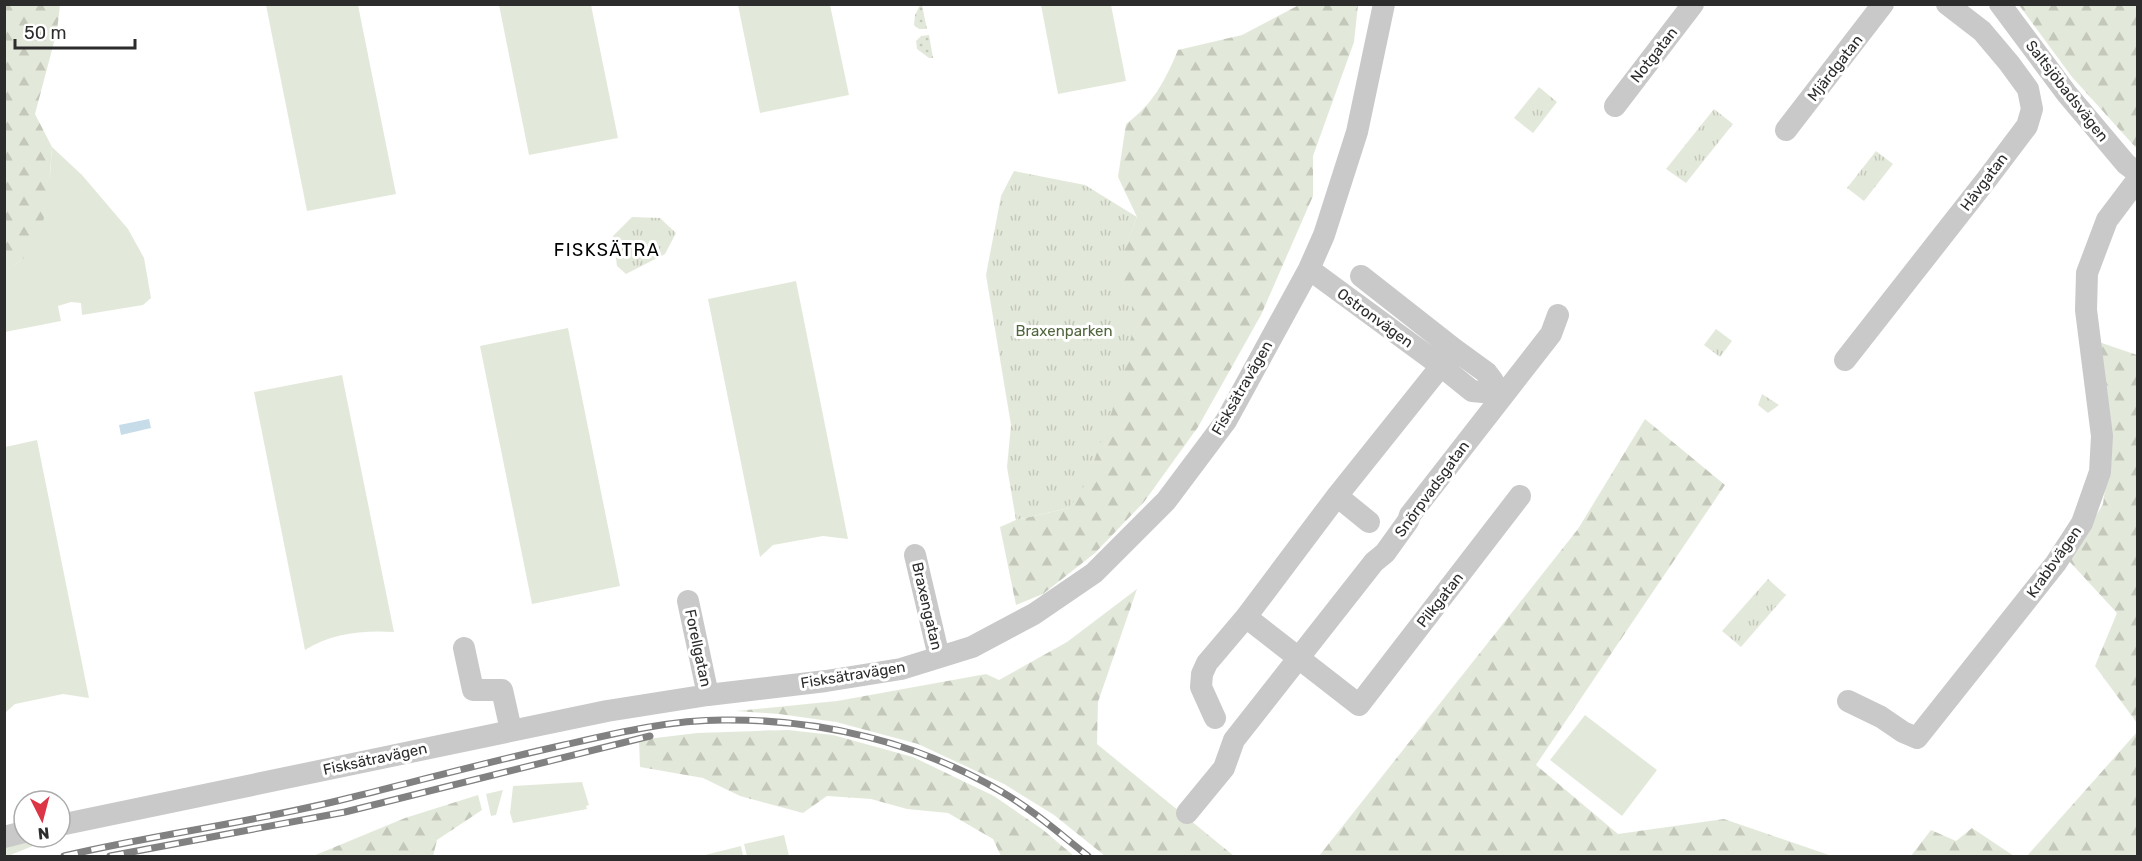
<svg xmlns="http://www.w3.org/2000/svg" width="2142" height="861" font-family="Rubik,sans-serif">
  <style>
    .grass { fill: #e3e9da }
    .forest { fill: url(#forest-firs) }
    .park { fill: url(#park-tufts) }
    .garden { fill: url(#garden-dots) }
    .water { fill: #c7dce9 }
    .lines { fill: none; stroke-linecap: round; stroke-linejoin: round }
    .minor { stroke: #c9c9c9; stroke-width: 22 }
    .rail-casing { stroke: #818181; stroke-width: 7 }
    .rail { stroke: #fff; stroke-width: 4.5; stroke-dasharray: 14; stroke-linecap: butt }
    .labels { text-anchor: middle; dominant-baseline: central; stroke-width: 6; stroke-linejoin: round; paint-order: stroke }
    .street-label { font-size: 15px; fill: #2c2c2c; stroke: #fff }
    .park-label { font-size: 15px; fill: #50653c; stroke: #fff }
    .quarter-label { font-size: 18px; letter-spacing: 1.5px; fill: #000; stroke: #fff }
  </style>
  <defs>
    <pattern id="forest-firs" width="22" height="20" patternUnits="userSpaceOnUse" patternTransform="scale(1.5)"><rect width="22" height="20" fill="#e3e9da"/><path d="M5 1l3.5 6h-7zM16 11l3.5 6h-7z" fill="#c3c8bb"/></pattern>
    <pattern id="park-tufts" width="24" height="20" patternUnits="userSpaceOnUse" patternTransform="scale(1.5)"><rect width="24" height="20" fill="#e3e9da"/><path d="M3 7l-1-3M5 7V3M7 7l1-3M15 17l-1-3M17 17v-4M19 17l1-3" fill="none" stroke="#c3c8bb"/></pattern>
    <pattern id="garden-dots" width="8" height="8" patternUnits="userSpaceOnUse" patternTransform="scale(1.5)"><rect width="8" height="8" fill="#e3e9da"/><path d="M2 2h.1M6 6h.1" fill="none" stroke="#c3c8bb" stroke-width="1.8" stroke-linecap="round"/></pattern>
  </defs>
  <rect width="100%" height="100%" fill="#fff"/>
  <path class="grass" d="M266,5H358L396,194L307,211Z
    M499,5H591L618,138L529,155Z
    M738,5H830L849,95L760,113Z
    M1041,5H1111L1126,81L1058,94Z
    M52,147L82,175L128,229L144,258L151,298L143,305L82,315L81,303L71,302L58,306L61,321L5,332L4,272L23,259L50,175Z
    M796,281L848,539L823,536L773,545L760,557L708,299Z
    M568,328L620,586L532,604L480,346Z
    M342,375L394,632C364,630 331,633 305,650L254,392Z
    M37,440L89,698L63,694L15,704L5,713V447Z
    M1585,715L1657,770L1622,816L1550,760Z
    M582,782L589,805L586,806L587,809L513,823L510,813L513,786Z
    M503,790L496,815L491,816L486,794Z
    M784,835L789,856H747L744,844Z
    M55,837L8,856H5L4,847Z
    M741,846L743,856H701Z"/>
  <path class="forest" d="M5,4L60,5L57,31L35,114L52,147L48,199L40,235L23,259L5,272Z
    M1299,5H1358L1354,42L1313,156V196L1261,315L1198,427L1144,502L1095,553L1043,594L1016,605L1000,527L1016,520L1069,508L1111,283L1137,217L1118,177L1126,124C1153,104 1165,81 1178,50L1242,35Z
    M2019,5H2137V149L2072,77Z
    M2096,341L2137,355V723L2095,666L2117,613L2069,561L2103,504L2110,450Z
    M1645,419L1725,485L1536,765L1618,834L1724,819L1832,856H1319L1578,529Z
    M1137,589L1098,702L1097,744L1234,856H1105L1054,815L1004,784L918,744L836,722L779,714L736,711L837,701L986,674L999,680L1067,642Z
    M788,730L833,735L913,757L994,796L1042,829L1074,856H1001L993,839L948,813L907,809L871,799L827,796L803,813L740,796L703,778L640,767L639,740L697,733Z
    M2137,732V856H2027Z
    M478,795L482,810L437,840L433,856H313L405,818Z
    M1972,828L2014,856H1911L1931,830L1956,841Z"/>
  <path class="park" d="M1539,87L1557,102L1533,133L1514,118Z
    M1714,109L1733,124L1686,183L1666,169Z
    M1876,151L1893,164L1864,201L1847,188Z
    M1014,171L1085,185L1137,217L1112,283L1123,287L1132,304V333L1124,369L1112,411L1086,483L1069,508L1016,520L1007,467L1011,425L986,275L1001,196Z
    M632,217L660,218L676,233L665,254L626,274L617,266L613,236Z
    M1716,329L1732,341L1720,357L1704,345Z
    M1762,394L1779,405L1768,413L1758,405Z
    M1768,579L1786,595L1741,647L1722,631Z"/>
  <path class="garden" d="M920,5H922L927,29H919L914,25L915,15Z
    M929,35L933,58H929L917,49L916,41L921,36Z"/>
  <path class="water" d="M149,419L151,428L121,435L119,425Z"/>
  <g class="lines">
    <path class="minor" d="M2000,4L2067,94L2126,164L2138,173
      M1615,106L1693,4
      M1786,130L1883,4
      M1361,276L1454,349
      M1845,360L1987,179L2027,126L2032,109L2028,89L2009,63L1982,31L1947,4
      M1337,496L1369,522
      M915,555L939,657
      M688,601L708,695
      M1246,617L1359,705L1520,496
      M464,648L473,690H502L511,730
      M1848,701L1881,717L1903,732L1917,738L2056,563L2082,523L2100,472L2102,436L2086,310L2087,273L2107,220L2138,179
      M1215,718L1201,687L1202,674L1207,663L1246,617L1337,496L1441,366L1454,349L1487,373L1493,381L1483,392L1472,391L1441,366L1309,269
      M1187,813L1224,768L1234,740L1374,562L1385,553L1408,521L1410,515L1551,334L1558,315
      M60,825L607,711L708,695L826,681L901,669L972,647L1034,614L1094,573L1166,501L1226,421L1309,269L1324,235L1357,132L1384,4
      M4,837L24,832"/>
    <g class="rail-casing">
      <path id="rail" d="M64,856C158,834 255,822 349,798C421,780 492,761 564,745C616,733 670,720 723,720C821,719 917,742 1002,792C1033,810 1060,834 1088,856
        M110,856L345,812L650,736"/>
    </g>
    <use href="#rail" class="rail"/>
  </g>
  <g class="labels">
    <g class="street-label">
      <text transform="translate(1654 55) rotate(-52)">Notgatan</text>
      <text transform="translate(1835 68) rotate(-52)">Mjärdgatan</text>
      <text transform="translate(2067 91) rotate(52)">Saltsjöbadsvägen</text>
      <text transform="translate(1984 182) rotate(-53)">Håvgatan</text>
      <text transform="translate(1375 318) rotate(36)">Ostronvägen</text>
      <text transform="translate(1242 388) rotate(-60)">Fisksätravägen</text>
      <text transform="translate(1432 489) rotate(-54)">Snörpvadsgatan</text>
      <text transform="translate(2054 562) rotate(-55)">Krabbvägen</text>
      <text transform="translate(1440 600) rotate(-52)">Pilkgatan</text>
      <text transform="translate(927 606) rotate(77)">Braxengatan</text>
      <text transform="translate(698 648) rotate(78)">Forellgatan</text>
      <text transform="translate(853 675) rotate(-9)">Fisksätravägen</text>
      <text transform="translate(375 759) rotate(-12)">Fisksätravägen</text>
    </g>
    <g class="park-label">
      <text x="1064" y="331">Braxenparken</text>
    </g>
    <g class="quarter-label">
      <text x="607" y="250">FISKSÄTRA</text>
    </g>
  </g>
  <rect width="2142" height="861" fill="none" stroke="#2c2c2c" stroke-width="12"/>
  <g transform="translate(42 819) rotate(174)"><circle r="28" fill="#ffffff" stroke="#ababab" stroke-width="1.5"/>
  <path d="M0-4.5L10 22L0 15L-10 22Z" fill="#dc3546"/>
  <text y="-9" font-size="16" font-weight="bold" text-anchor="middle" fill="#2c2c2c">N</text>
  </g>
  <path d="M15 39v9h120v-9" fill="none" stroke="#2c2c2c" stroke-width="3"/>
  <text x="24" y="39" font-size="18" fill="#2c2c2c" stroke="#ffffff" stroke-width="4.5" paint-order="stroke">50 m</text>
</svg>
